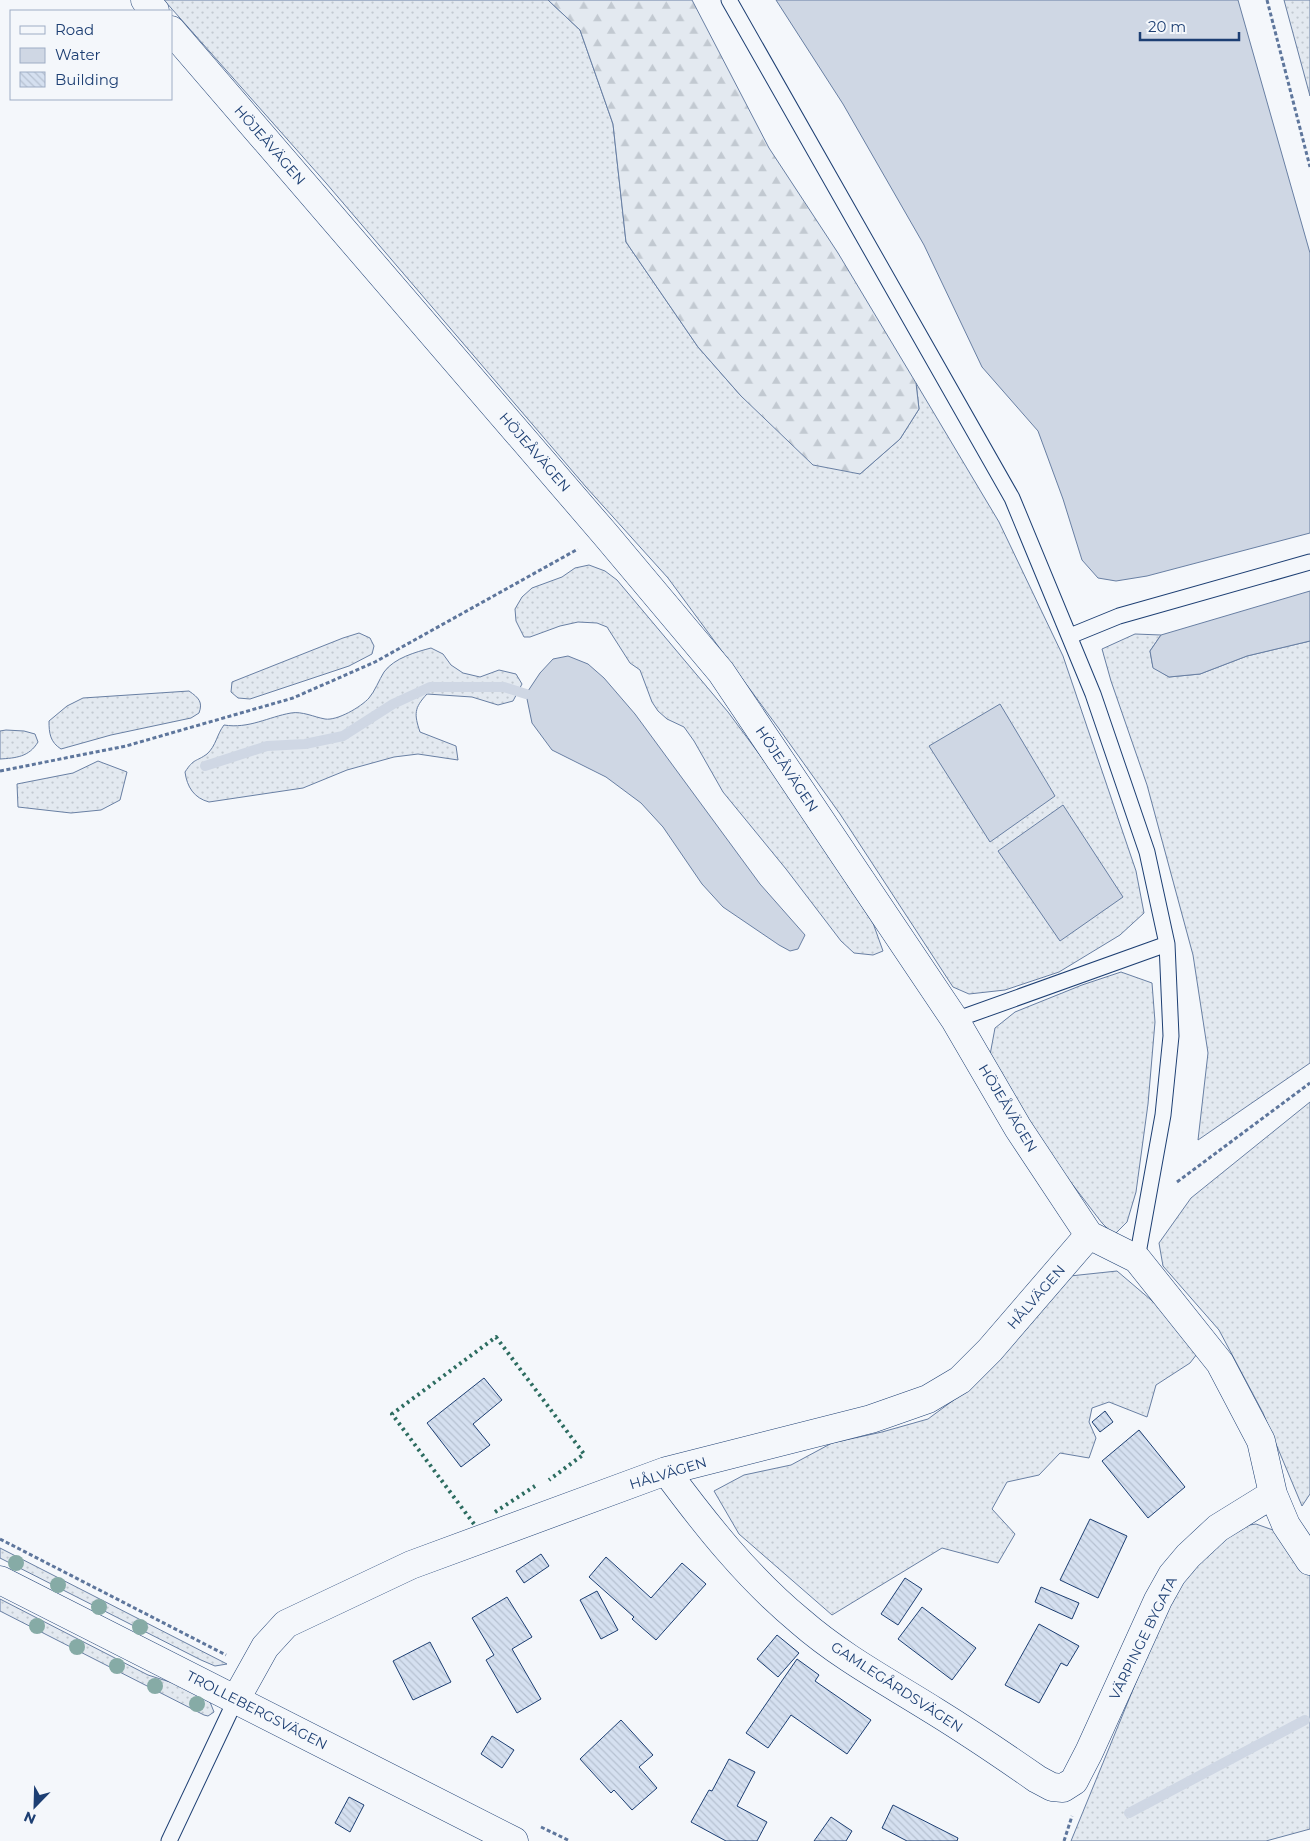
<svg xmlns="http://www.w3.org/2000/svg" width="1310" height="1841" font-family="Montserrat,sans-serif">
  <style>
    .grass { fill: url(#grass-dots); stroke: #687fa3 }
    .forest { fill: url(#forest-firs); stroke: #687fa3 }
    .water { fill: #cfd7e4; stroke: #687fa3 }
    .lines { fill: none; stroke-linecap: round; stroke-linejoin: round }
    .stream { stroke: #cfd7e4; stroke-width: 10 }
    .building { fill: url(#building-back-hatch); stroke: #1d3f73 }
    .lane-casing { stroke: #1d3f73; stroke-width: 17 }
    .street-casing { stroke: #1d3f73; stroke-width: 29 }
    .secondary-casing { stroke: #1d3f73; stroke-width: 29 }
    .path { stroke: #5e769c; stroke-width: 3; stroke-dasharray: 4 2.5; stroke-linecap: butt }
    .lane { stroke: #f4f7fb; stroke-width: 15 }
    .street { stroke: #f4f7fb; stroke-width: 28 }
    .secondary { stroke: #f4f7fb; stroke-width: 28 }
    .hedge { stroke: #2c6c60; stroke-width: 4; stroke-dasharray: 2.5 4; stroke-linecap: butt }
    .tree { fill: #86aba6 }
    .labels { text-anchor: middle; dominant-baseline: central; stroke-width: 4; stroke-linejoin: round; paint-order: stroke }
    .street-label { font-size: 14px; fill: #1d3f73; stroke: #f4f7fb }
  </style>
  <defs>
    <pattern id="grass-dots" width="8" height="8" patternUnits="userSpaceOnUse" patternTransform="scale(1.25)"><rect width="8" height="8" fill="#e3e9f0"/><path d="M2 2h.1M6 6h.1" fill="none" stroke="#c2c9d1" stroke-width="1.8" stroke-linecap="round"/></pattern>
    <pattern id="forest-firs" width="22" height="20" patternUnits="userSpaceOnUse" patternTransform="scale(1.25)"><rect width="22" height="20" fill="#e3e9f0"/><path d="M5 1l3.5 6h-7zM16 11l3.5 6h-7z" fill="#c2c9d1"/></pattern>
    <pattern id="building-back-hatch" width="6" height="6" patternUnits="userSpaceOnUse" patternTransform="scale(1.25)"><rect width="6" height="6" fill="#d5e0f0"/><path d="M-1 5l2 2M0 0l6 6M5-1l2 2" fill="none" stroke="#b6c1d1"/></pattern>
  </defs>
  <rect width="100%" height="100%" fill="#f4f7fb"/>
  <path class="grass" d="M164,0H548L580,30L613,124L626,242L698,347L741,396L860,474L900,439L919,409L916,383L999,522L1063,656L1136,871L1144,913L1120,935L1059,972L1005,990L969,994L953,987L840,814L777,726L668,578L586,487L326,183Z
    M1284,0H1310V96Z
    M589,565L605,571L617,580L728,712L777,778L873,923L883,951L873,955L854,953L841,941L786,869L723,792L694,741L684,727L667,719L658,711L652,702L640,670L630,663L607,627L597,623L578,622L560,626L530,637H524L516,621L515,609L522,597L532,588L562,577L575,568Z
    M359,633L370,638L374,646L372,654L349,666L250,699L238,698L231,692L232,682L343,638Z
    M1135,634L1161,635L1150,651L1153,667L1169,677L1200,674L1247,656L1310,641V1063L1198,1140L1208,1053L1193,955L1147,785L1111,681L1102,649Z
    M431,648L443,654L451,665L463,673L480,677L499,670L516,674L522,684L513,701L498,705L472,697L427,694C414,708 414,714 420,732L456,746L458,760L418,754L394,757L347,770L303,788L209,802C194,798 187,787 185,772C194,758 196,762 207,754C216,746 217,734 224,725C249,729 268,717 291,713C302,711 314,717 325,719C337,721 361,707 369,698C375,691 379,680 384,672C394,658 416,652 431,648Z
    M189,691C199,698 203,702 199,713L191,718L111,735L61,749C50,742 49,733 49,721L67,706L83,698Z
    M6,730L24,731L35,734L38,742C29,757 16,758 0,759V731Z
    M98,761L127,772L120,800L101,810L71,813L18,807L17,784L73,773Z
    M1121,972L1152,983L1155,1022L1148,1104L1136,1192L1127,1222L1114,1235L1102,1223L1043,1146L990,1055L995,1028L1015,1012L1082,985Z
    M1310,1102V1494L1302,1506L1263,1413L1219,1330L1163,1266L1159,1243L1191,1198Z
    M1117,1271L1164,1311L1200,1350L1190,1363L1156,1385L1147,1417L1109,1402L1092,1408L1089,1422L1096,1438L1089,1458L1060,1453L1039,1475L1007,1482L992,1509L1015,1534L998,1563L942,1548L832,1615L739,1534L714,1491L744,1475L791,1465L832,1443L882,1432L928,1419L974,1385L1070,1276Z
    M1256,1524L1273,1530L1310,1572V1829L1266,1841H1071L1177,1582L1230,1528Z
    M0,1548L227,1664L215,1666L201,1660L0,1558Z
    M0,1599L148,1675L173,1683L210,1702L214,1712L208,1716L204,1715L0,1611Z"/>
  <path class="forest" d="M548,0H692L769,148L838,253L916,383L919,409L900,439L860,474L813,465L741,396L698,347L626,242L613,124L580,30Z"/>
  <path class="water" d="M776,0H1238L1310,253V533L1147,576L1116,581L1098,578L1082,560L1063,499L1038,431L982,367L924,245L843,104Z
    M1310,591V641L1247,656L1200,674L1169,677L1153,668L1150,651L1161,635Z
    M568,656L588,664L604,678L635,714L760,884L805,935L798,949L790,951L779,945L723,907L702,884L663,827L641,803L606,777L552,750L532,723L526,694L540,673L553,659Z
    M1000,704L1055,796L990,842L929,746Z
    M1063,805L1123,897L1060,941L998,851Z"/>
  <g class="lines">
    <path class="stream" d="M205,766L267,746L305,744L343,736L393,704L430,687H504L526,694
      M1129,1813L1305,1720"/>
  </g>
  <path class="building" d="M484,1378L502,1400L473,1424L490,1445L461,1467L427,1423Z
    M1105,1411L1113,1422L1100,1432L1092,1422Z
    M1139,1430L1185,1487L1148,1518L1102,1461Z
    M1090,1519L1127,1536L1098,1598L1060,1580Z
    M541,1554L549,1566L524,1583L516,1571Z
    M606,1557L651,1598L682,1563L706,1584L656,1640L632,1619L634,1617L589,1577Z
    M905,1578L922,1589L898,1625L881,1614Z
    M1041,1587L1079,1603L1072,1619L1035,1602Z
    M597,1591L618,1630L601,1639L580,1600Z
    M507,1597L532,1637L512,1649L541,1699L517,1713L486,1660L494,1655L472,1618Z
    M922,1607L976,1648L952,1680L898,1639Z
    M1039,1624L1079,1646L1067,1666L1061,1663L1039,1703L1005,1685Z
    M777,1635L799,1653L778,1677L757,1659Z
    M430,1642L451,1682L413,1700L393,1661Z
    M797,1659L819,1675L815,1681L871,1720L847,1754L791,1715L768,1748L746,1733Z
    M621,1720L653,1755L639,1767L657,1788L632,1810L614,1790L611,1793L580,1759Z
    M492,1736L514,1750L502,1768L481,1754Z
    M729,1759L755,1772L737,1806L767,1822L757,1841H726L691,1822L709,1790L712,1791Z
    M349,1797L364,1805L350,1832L335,1823Z
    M893,1805L958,1838L957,1841H907L882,1828Z
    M831,1817L852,1831L846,1841H814Z"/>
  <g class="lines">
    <g class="lane-casing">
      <path id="lane" d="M729,0L1012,498L1093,694L1147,852L1167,944L1171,1036L1163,1115L1137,1259
        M1070,636L1119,616L1310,562
        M955,1020L1167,944
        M169,1841L236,1699"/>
    </g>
    <g class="street-casing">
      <path id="street" d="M145,0L155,11
        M171,30L605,534L721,672L955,1020L1018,1128L1089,1235L1137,1259L1220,1363L1261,1441L1273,1494L1286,1525L1310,1561
        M666,1471C706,1525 748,1578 800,1621C841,1657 890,1683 936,1712C970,1733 1004,1756 1037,1779L1052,1787L1063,1788L1074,1781L1089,1752L1158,1600L1172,1575L1188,1556L1218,1528L1273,1494
        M236,1699L265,1647L286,1624L411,1565L666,1471L871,1419L928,1399L960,1380L990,1350L1089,1235"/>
    </g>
    <g class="secondary-casing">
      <path id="secondary" d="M0,1580L514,1841"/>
    </g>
    <path class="path" d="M1267,0L1310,167
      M0,771L126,746L293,698L375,662L578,549
      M1177,1182L1310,1083
      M0,1539L226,1655
      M541,1827L570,1841
      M1064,1841L1072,1816"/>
    <use href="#lane" class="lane"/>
    <use href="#street" class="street"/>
    <use href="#secondary" class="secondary"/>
    <path class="hedge" d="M495,1512L535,1486
      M474,1524L392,1414L496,1337L584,1454L549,1480"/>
  </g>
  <g class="tree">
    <circle cx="16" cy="1563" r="8"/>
    <circle cx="58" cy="1585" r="8"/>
    <circle cx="99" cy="1607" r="8"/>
    <circle cx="37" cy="1626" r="8"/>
    <circle cx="140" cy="1627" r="8"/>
    <circle cx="77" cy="1647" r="8"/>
    <circle cx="117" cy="1666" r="8"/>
    <circle cx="155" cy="1686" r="8"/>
    <circle cx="197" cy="1704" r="8"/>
  </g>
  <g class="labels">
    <g class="street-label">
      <text transform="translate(270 145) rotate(49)">HÖJEÅVÄGEN</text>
      <text transform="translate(535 452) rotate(49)">HÖJEÅVÄGEN</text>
      <text transform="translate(787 769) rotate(56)">HÖJEÅVÄGEN</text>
      <text transform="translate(1008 1108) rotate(59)">HÖJEÅVÄGEN</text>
      <text transform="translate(1036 1297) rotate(-49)">HÅLVÄGEN</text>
      <text transform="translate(668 1473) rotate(-17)">HÅLVÄGEN</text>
      <text transform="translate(1143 1638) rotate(-64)">VÄRPINGE BYGATA</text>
      <text transform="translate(897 1687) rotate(33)">GAMLEGÅRDSVÄGEN</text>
      <text transform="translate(257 1710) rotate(27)">TROLLEBERGSVÄGEN</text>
    </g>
  </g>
  <rect x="10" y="10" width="162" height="90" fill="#f4f7fb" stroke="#9eadc5"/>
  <rect x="20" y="26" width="25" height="8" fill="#f4f7fb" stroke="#9eadc5"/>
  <text x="55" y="35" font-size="15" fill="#1d3f73">Road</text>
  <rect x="20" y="48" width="25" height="15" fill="#cfd7e4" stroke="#9eadc5"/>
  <text x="55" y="60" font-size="15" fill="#1d3f73">Water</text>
  <rect x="20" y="72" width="25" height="15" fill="url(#building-back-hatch)" stroke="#9eadc5"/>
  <text x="55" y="85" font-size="15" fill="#1d3f73">Building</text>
  <g transform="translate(35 1806) rotate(203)" stroke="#f4f7fb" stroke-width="4" paint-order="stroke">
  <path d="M0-4L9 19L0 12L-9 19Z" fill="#1d3f73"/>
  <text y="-8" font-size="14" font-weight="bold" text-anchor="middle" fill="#1d3f73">N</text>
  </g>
  <path d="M1140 32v8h99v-8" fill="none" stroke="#1d3f73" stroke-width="2.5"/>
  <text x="1148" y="32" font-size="15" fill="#1d3f73" stroke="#f4f7fb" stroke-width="4" paint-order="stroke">20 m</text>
</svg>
